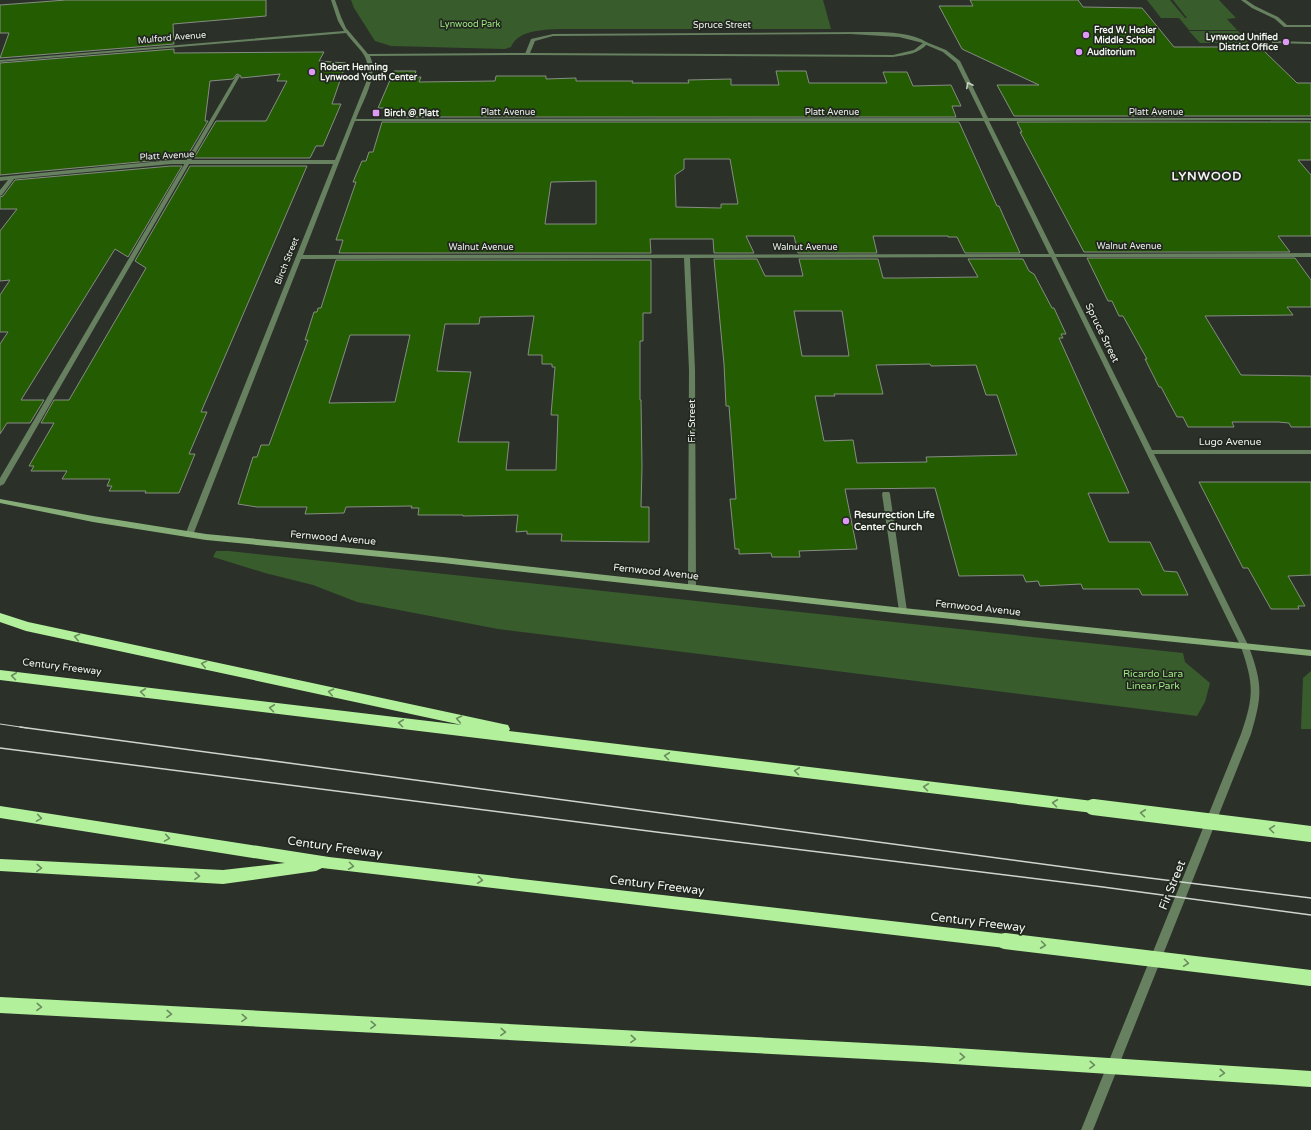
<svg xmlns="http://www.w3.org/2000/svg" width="1311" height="1130" font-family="'Varela Round',sans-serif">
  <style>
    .green { fill: #395c2c }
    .building { fill: #245c02; stroke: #868d83; fill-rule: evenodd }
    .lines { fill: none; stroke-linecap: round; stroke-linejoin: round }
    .lane { fill: #67805f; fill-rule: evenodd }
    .street { fill: #67805f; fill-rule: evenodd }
    .secondary { fill: #86ad78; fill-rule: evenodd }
    .highway { fill: #b3f09c; fill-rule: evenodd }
    .tram-far1 { stroke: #cfd4cd; stroke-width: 1 }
    .tram { stroke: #cfd4cd; stroke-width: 1.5 }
    .highway-bridge { stroke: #b3f09c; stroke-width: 16 }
    .oneway { stroke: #c7d1c3 }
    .oneway2 { stroke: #6a8c5e }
    .poi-dot { fill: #dd99f3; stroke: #21271f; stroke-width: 1.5 }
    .labels { text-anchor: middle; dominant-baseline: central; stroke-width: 3.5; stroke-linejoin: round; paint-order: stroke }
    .far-park-label { font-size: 9px; fill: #9eea81; stroke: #21271f }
    .far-street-label { font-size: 9px; fill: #f0f4ee; stroke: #21271f }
    .far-poi-label { font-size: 9px; font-weight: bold; fill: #f0f4ee; stroke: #21271f; text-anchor: start }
    .street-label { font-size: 10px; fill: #f0f4ee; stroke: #21271f }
    .poi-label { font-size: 10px; font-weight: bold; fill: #f0f4ee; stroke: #21271f; text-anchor: start }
    .park-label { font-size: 10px; fill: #9eea81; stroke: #21271f }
    .far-district-label { font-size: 12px; font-weight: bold; letter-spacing: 1px; fill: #f0f4ee; stroke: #21271f }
    .near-street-label { font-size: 12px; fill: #f0f4ee; stroke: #21271f }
  </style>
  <rect width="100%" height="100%" fill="#2b3129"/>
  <path class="green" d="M351,0H823L831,29H559C542,30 518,30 511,47L505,49L391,46L375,41L354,8Z
    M1147,0H1170L1185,18H1187L1173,0H1219L1236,18L1227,19L1237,30H1189L1179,18H1161Z
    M1189,31H1238L1249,43H1200Z
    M216,551H229L1183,653L1185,662L1210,683L1205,702L1197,716L498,629L357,602L313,585L265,573L213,557Z
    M1311,671V729H1301L1303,678Z"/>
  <path class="building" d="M66,0H266V16L173,24L174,44L0,58L9,33H0V5Z
    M970,0H1078L1083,7L1142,8L1174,47H1255L1260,51H1264L1297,83H1311V116H1014L997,85H1039L962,49L939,6H973Z
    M174,49V53L324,52L319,61L346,63L332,104H341L323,146H316L310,158H194L216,121H266L287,81H277L280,74L241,78V76L237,74L233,79L210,81L205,121H208L186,158L171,159L0,175V63Z
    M394,71H416L415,74H418L416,77H421L419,82L495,81L496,76H546V79L576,78V81H633L632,83H689L688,80L731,79V85H779L776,71H806L809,83H887L883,72H907L913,86L951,85L961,106H952L956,117H384L387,108H378Z
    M382,122H959L997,206H999L1020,253H965L957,237H948V236H873L877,253H798L794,236H746L754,253H714L713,239H650L651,253H339L343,240H336L356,182H353L362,161H366L369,152H373ZM684,159H730L738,204H721V208L676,207L675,175L684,169ZM596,181V224H545L551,182Z
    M1017,122H1311V160H1298L1311,175V236H1278L1290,252H1084L1020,132H1022Z
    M171,166H182L128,257L115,249L21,400H44L30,423H7L0,434V344L8,332H0V295L10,280L0,281V231L17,209H0V197L3,196L15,180Z
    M190,166H307L201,412H207L189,454H195L179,493H145L146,491H109L112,486H107L110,479H62L67,471H31L34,466H29L54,423H41L54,400H69L146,268L135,261Z
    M1087,258H1295L1311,280V307H1287L1293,315L1205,316L1241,375L1311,376V427H1291L1289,423L1278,422H1232L1234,427H1188L1183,417H1177L1161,387H1159L1145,359H1147L1123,316H1119L1112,301H1108Z
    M714,259H757L765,276H803L799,259H878L883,278H899L978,277L968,259H1023L1029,271L1034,274L1052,308H1054L1066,334H1061L1063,338H1059L1129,493H1088L1109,542H1150L1164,571L1177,572L1188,595H1142L1139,589H1083L1081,584L1040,586L1038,581L1026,582L1023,575L959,576L935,488L845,489L857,549L799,551L800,557H772L771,553L739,554V549H735L730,499H736L729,406H726L724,364ZM794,311H842L849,356H802ZM930,364L931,366L976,365L986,395H997L1017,455L926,457L927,462L857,463L853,440L824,441L815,396H835L834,394H883L876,365Z
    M336,260H651V313H643V341H640V400H641L642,467L641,507H649V542L561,541L562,534H527V531L516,532L518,515L463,516V515H418L419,508H411L412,506L346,507L344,513L305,514L307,507H257L238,504L253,457H257L261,445H269L308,340H305L314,312H317L318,308H321ZM534,316L528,355H542V364H552V367H555L551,415H558L556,470H506L509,442H458L471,372L437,371L445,324H479L480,317ZM350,335H410L395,402L329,403Z
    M1199,482H1311V575L1288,576L1305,606H1298L1299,609H1271L1248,568H1243Z"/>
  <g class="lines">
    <path class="lane" d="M1241,0H1246L1255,6L1278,17L1287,25H1311V27H1284L1275,19L1252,8Z
      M860,32C882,32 910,31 928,43C919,54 906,55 893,57L527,55L525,54L531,39L553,34ZM851,34L899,37L923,43L914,50L893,55L530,53L535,41L553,36Z
      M1272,41L1311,42V44L1274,43H1272Z
      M238,75L240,76L4,484L0,486V478L236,76Z
      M883,492H889L890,494L907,611L903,614L899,611L882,494Z"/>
    <path class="street" d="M331,0H335L341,17L346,28L368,54L527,53L529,54L527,55L370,56C379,76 363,100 356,119L983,118L956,63L943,52L924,44V42H926L946,50L960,61L988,118H1311V120L989,121L1055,254L1311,253V257H1056L1152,450H1311V454H1154L1249,647C1263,685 1262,696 1251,734L1093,1130H1081L1241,734C1254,696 1254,685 1241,647L1051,257L690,258L695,370L696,587L692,590L688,587L689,370L684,258L301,259L193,535L192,537H186L185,535L333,164H171L14,179L2,195L0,196V190L8,180L0,181V177L171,160H335L367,80C371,54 360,52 346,33L0,62V60L344,31L338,21ZM355,121H984L1049,254L303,255Z"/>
    <path class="secondary" d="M0,499L93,516L206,534L443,557L903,608L1311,650V656L903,614L443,563L206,540L93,522L0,503Z"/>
    <path class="highway" d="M0,613L28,622L503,724L508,725L510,729L509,731L1093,801L1098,803L1100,807L1098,811L1093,813L0,680V670L462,725L26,631L0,622Z
      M0,806L329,857L1005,934L1011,936L1013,941L1011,946L1005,948L322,868L316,871L223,884L0,871V859L223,870L285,863L0,818Z
      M0,997L923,1046L929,1048L932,1054L929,1060L923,1062L0,1013Z"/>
    <path class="tram-far1" d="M0,724L27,728"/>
    <path class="tram" d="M20,727L1109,873L1311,898
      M0,748L664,833L1103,887L1311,915"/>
    <path class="highway-bridge" d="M1093,807L1311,834
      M1005,941L1311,978
      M923,1054L1311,1079"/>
  </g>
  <defs><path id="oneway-chevron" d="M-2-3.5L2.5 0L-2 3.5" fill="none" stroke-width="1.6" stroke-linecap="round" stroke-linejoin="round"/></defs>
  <use class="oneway" href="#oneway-chevron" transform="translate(969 85) rotate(-117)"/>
  <g class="oneway2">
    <use href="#oneway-chevron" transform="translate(77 637) rotate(-168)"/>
    <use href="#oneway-chevron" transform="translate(204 664) rotate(-168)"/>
    <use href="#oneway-chevron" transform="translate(14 676) rotate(-173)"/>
    <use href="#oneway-chevron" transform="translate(143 692) rotate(-173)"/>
    <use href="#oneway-chevron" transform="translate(331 692) rotate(-168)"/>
    <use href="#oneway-chevron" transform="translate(272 708) rotate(-173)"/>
    <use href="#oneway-chevron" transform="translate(459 719) rotate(-168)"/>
    <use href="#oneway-chevron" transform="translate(401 723) rotate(-173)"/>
    <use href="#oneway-chevron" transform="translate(667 756) rotate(-173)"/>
    <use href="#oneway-chevron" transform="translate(797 771) rotate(-173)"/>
    <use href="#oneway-chevron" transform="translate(926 787) rotate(-173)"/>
    <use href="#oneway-chevron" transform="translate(1055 803) rotate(-173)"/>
    <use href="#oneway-chevron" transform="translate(1143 813) rotate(-173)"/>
    <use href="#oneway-chevron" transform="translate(39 818) rotate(9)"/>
    <use href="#oneway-chevron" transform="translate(1272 829) rotate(-173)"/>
    <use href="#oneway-chevron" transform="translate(167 838) rotate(9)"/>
    <use href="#oneway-chevron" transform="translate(351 866) rotate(7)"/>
    <use href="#oneway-chevron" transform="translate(39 868) rotate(3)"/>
    <use href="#oneway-chevron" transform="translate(197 876) rotate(3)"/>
    <use href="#oneway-chevron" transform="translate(480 880) rotate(7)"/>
    <use href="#oneway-chevron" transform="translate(1043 945) rotate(7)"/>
    <use href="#oneway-chevron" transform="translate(1186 963) rotate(7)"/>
    <use href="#oneway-chevron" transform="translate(39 1007) rotate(3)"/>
    <use href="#oneway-chevron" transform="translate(169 1014) rotate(3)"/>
    <use href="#oneway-chevron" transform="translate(244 1018) rotate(3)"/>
    <use href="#oneway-chevron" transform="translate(373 1025) rotate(3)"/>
    <use href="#oneway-chevron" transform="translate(503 1032) rotate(3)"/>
    <use href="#oneway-chevron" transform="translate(633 1039) rotate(3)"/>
    <use href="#oneway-chevron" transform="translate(962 1057) rotate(4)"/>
    <use href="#oneway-chevron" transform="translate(1092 1065) rotate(4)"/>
    <use href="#oneway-chevron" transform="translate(1222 1073) rotate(4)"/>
  </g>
  <g class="poi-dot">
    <circle cx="1086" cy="35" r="4"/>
    <circle cx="1286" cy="42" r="4"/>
    <circle cx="1079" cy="52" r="4"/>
    <circle cx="312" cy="72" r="4"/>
    <rect x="372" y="109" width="8" height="8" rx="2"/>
    <circle cx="846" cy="521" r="4"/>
  </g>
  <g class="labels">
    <g class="far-park-label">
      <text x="470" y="24">Lynwood Park</text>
    </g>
    <g class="far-street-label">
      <text x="722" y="25">Spruce Street</text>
      <text transform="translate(172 38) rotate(-5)">Mulford Avenue</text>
      <text x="508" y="112">Platt Avenue</text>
      <text x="832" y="112">Platt Avenue</text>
      <text x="1156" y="112">Platt Avenue</text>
      <text transform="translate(167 156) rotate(-3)">Platt Avenue</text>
      <text x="1129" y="246">Walnut Avenue</text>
      <text x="481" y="247">Walnut Avenue</text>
      <text x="805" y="247">Walnut Avenue</text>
      <text transform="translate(287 261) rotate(-68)">Birch Street</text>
    </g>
    <g class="far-poi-label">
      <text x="1094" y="30">Fred W. Hosler<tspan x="1094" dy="10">Middle School</tspan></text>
      <text x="1278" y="37" text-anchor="end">Lynwood Unified<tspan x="1278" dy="10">District Office</tspan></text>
      <text x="1087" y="52">Auditorium</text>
      <text x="320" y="67">Robert Henning<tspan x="320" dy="10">Lynwood Youth Center</tspan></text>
      <text x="384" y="113">Birch @ Platt</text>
    </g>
    <g class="street-label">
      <text transform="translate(1102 333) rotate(64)">Spruce Street</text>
      <text transform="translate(692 421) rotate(-90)">Fir Street</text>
      <text x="1230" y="442">Lugo Avenue</text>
      <text transform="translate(333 538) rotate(5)">Fernwood Avenue</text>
      <text transform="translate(656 572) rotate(6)">Fernwood Avenue</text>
      <text transform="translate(978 608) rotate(6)">Fernwood Avenue</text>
      <text transform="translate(62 667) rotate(7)">Century Freeway</text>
    </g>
    <g class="poi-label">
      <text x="854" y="515">Resurrection Life<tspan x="854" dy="12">Center Church</tspan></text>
    </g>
    <g class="park-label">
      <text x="1153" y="674">Ricardo Lara<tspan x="1153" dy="12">Linear Park</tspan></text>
    </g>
    <g class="far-district-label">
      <text x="1207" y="176">LYNWOOD</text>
    </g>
    <g class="near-street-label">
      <text transform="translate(335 847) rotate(8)">Century Freeway</text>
      <text transform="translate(657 885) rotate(7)">Century Freeway</text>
      <text transform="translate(1172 885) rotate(-68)">Fir Street</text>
      <text transform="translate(978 922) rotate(7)">Century Freeway</text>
    </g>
  </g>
</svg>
